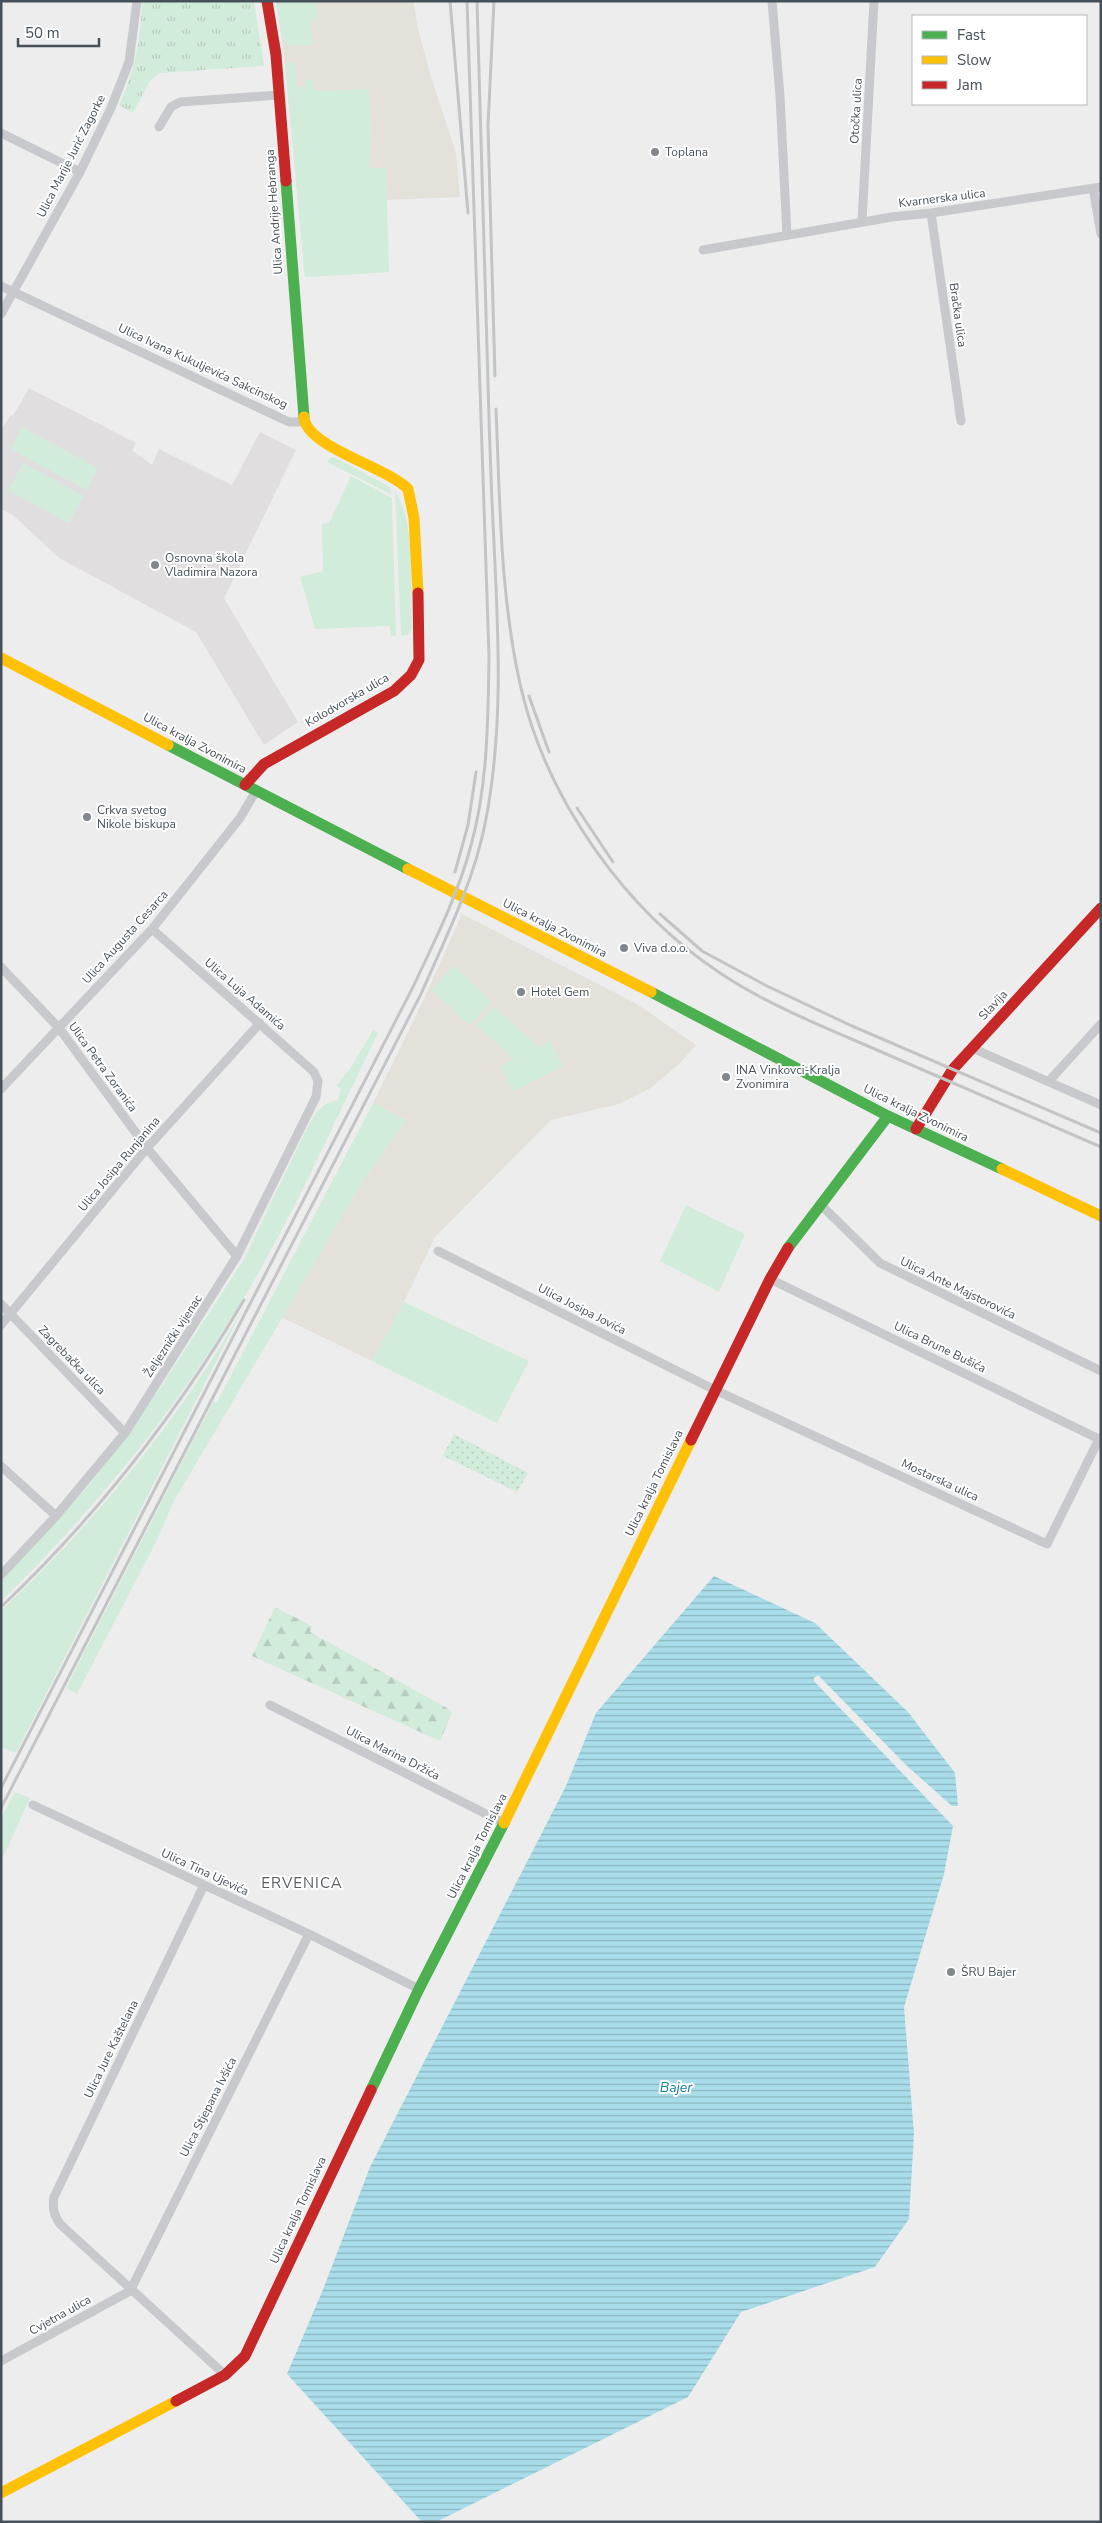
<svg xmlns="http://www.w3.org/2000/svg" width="1102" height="2523" font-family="'Nunito Sans',sans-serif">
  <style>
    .commercial { fill: #e4e1db }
    .education { fill: #e0dedf }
    .grass { fill: #d2ecdb }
    .forest { fill: url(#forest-firs) }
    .park { fill: url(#park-tufts) }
    .garden { fill: url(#garden-dots) }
    .water { fill: url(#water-rules) }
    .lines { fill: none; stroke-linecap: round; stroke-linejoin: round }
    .street { stroke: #c7c9cc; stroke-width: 9 }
    .fast { stroke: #4caf50; stroke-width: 11 }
    .slow { stroke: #ffc107; stroke-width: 11 }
    .jam { stroke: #c62828; stroke-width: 11 }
    .rail { stroke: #c2c4c6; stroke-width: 3 }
    .poi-dot { fill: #81878d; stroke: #fff; stroke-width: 2 }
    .labels { text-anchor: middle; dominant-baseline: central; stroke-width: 4; stroke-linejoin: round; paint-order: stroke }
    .street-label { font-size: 12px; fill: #465059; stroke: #fff }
    .poi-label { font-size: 12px; fill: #465059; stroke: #fff; text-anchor: start }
    .water-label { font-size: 14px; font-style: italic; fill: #127f99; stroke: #fff }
    .quarter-label { font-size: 15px; letter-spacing: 1px; fill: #595d61; stroke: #fff }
  </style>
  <defs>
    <pattern id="forest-firs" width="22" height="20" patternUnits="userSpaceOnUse" patternTransform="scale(1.25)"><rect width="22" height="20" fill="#d2ecdb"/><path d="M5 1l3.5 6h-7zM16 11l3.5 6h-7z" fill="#b6ccbe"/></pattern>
    <pattern id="park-tufts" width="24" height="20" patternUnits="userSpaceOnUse" patternTransform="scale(1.25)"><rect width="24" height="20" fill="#d2ecdb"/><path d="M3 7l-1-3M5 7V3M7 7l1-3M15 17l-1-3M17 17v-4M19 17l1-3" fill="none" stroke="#b6ccbe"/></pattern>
    <pattern id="garden-dots" width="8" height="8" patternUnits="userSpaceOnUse" patternTransform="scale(1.25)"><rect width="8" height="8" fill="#d2ecdb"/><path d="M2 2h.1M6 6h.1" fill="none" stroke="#b6ccbe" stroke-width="1.8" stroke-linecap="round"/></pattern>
    <pattern id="water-rules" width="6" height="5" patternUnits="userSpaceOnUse" patternTransform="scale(1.25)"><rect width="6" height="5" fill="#a8dde9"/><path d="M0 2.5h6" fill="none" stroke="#8bb6c0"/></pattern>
  </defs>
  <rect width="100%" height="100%" fill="#eeeded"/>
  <path class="commercial" d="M276,1H414L417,25L431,77L456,153L460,197L386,200L389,272L305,277L284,54Z
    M462,914L637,1004L696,1045L681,1062L651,1088L619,1104L551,1120L435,1237L404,1302L372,1361L281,1317L363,1181L406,1120L373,1103L424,999Z"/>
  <path class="education" d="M29,388L136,443L132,450L152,465L159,449L232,485L260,432L296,450L224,598L298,722L264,745L196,632L59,558L13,515L1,509V430L11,415L13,416Z"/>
  <path class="grass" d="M276,1H317L318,20H311L312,45H290L282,39Z
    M285,63H295L296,87H305V80H313L314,91L369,89L371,129L369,168H386L389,272L305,277Z
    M22,427L98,468L87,490L11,449Z
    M334,457L390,487L392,495L327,462L330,458Z
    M23,463L83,496L69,523L8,490Z
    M351,476L392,498L396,636H391L390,626L315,629L300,577L323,571L322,524L329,523Z
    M395,492C416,518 410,594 412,629L408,635L401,636Z
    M453,966L492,1001L470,1025L432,990Z
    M494,1007L539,1047L550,1041L563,1066L513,1092L500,1067L514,1059L477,1025Z
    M373,1030L378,1033C338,1114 300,1201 255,1279C186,1397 99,1506 1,1601V1582L90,1484L162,1385L243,1261L308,1126C316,1112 321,1103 338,1100L341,1089L336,1086L350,1069Z
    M373,1103L406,1120L363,1181L174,1501L155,1544L77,1694L66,1688L213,1402H217Z
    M686,1205L745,1234L719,1292L660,1261Z
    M247,1301L16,1753L4,1748L1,1750V1611C96,1521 183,1416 247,1301Z
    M404,1302L529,1361L497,1423L372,1361Z
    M15,1792L30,1798L1,1862V1818Z"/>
  <path class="forest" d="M275,1607L312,1626L310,1632L447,1708L452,1713L440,1741L252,1656Z"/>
  <path class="park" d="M142,1H254L264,66L160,73L150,81L133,113L119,105C135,71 141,39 142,1Z"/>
  <path class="garden" d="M454,1434L528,1473L517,1492L443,1456Z"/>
  <path class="water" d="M714,1576L815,1623L908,1712L955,1773L958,1806H952L906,1765L818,1675L814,1678V1681L953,1826L944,1874L904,2007L914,2134L909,2219L875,2267L741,2312L688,2397L436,2522H422L287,2374L324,2287L370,2167L566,1786L596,1713Z"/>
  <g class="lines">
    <path class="street" d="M772,1L780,96L787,235
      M159,127L171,107L180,102L279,95
      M1,133L80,172
      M1093,188L1101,234
      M931,213L961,421
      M862,221L874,1
      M703,250L892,217L931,213L1101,187
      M1,286L289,422H304
      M1,314L80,172L111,108L129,62L137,1
      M1,967L59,1028L147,1148L237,1256
      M972,1048L1101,1105
      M1049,1081L1101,1024
      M1,1089L152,929L240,818L256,791
      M820,1204L880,1263L1101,1371
      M438,1251L715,1390L1047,1544L1099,1439L770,1279
      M1,1304L125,1433
      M1,1325L147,1148L260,1023
      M1,1466L56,1516
      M1,1575L56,1516L125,1433L237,1256L316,1097L318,1081L314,1072L152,929
      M270,1705L504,1823
      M33,1805L309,1934L419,1989
      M204,1885L54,2197C52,2208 54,2215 60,2224L225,2375
      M1,2361L130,2291L309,1934"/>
    <path class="fast" d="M286,181L304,417
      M168,745L408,869
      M651,992L888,1116L1002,1169
      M788,1248L888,1116
      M371,2090L419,1989L504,1823"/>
    <path class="slow" d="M304,417C306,447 387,467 408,489L414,518L418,593
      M1,658L168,745
      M408,869L651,992
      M1002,1169L1101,1216
      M504,1823L691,1440
      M1,2493L176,2401"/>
    <path class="jam" d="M267,1L276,55L286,181
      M245,785L264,764L394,691L411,675L419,660L418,593
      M916,1129L953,1069L1101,908
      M691,1440L770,1279L788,1248
      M176,2401L225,2375L245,2356L371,2090"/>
    <path class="rail" d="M450,1L468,213
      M494,1L488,126L495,376
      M496,409C500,502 500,597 521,688C547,800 625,910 720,973C768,1005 824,1027 877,1050C951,1082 1026,1114 1101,1147
      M529,696L549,752
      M577,808L613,862
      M455,872L468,825L476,772
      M660,914L702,951L767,986L852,1026L1101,1133
      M1,1607C97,1516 177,1414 244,1300
      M1,1788L413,987C434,942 457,897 470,849C488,787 488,720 489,656L467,1
      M1,1808L421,994C445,939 473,884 485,824C508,709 495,593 491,476C485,318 482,160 477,1"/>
  </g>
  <g class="poi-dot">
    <circle cx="655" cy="152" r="5"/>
    <circle cx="155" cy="565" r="5"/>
    <circle cx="87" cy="817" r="5"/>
    <circle cx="624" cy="948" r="5"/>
    <circle cx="521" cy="992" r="5"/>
    <circle cx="726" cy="1077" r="5"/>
    <circle cx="951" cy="1972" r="5"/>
  </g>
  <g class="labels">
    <g class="street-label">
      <text transform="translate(856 111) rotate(-87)">Otočka ulica</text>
      <text transform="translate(71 156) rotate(-63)">Ulica Marije Jurić Zagorke</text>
      <text transform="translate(942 198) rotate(-7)">Kvarnerska ulica</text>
      <text transform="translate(274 212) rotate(-94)">Ulica Andrije Hebranga</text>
      <text transform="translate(958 315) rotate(82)">Bračka ulica</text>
      <text transform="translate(203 366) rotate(25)">Ulica Ivana Kukuljevića Sakcinskog</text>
      <text transform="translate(347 700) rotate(-30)">Kolodvorska ulica</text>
      <text transform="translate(195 743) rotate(28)">Ulica kralja Zvonimira</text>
      <text transform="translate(555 928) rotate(27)">Ulica kralja Zvonimira</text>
      <text transform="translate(125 937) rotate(-48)">Ulica Augusta Cesarca</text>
      <text transform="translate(245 994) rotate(41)">Ulica Luja Adamića</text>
      <text transform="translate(993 1005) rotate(-47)">Slavija</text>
      <text transform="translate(103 1067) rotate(54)">Ulica Petra Zoranića</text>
      <text transform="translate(916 1113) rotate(26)">Ulica kralja Zvonimira</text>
      <text transform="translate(119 1164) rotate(-50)">Ulica Josipa Runjanina</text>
      <text transform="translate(958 1288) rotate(26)">Ulica Ante Majstorovića</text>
      <text transform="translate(582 1309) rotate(27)">Ulica Josipa Jovića</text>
      <text transform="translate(173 1336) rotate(-57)">Željeznički vijenac</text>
      <text transform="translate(940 1347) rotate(26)">Ulica Brune Bušića</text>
      <text transform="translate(72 1360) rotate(46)">Zagrebačka ulica</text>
      <text transform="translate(940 1480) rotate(25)">Mostarska ulica</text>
      <text transform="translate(654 1483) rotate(-64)">Ulica kralja Tomislava</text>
      <text transform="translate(393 1753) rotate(27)">Ulica Marina Držića</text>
      <text transform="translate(477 1846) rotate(-63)">Ulica kralja Tomislava</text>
      <text transform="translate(205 1872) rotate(25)">Ulica Tina Ujevića</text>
      <text transform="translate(111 2049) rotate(-64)">Ulica Jure Kaštelana</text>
      <text transform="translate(208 2107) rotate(-63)">Ulica Stjepana Ivšića</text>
      <text transform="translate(298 2210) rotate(-65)">Ulica kralja Tomislava</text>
      <text transform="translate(60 2315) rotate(-29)">Cvjetna ulica</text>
    </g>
    <g class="poi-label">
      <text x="665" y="152">Toplana</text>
      <text x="165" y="558">Osnovna škola<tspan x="165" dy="14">Vladimira Nazora</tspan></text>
      <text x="97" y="810">Crkva svetog<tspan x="97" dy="14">Nikole biskupa</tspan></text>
      <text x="634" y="948">Viva d.o.o.</text>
      <text x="531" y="992">Hotel Gem</text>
      <text x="736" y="1070">INA Vinkovci-Kralja<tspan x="736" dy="14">Zvonimira</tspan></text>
      <text x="961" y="1972">ŠRU Bajer</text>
    </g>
    <g class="water-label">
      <text x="676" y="2087">Bajer</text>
    </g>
    <g class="quarter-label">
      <text x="302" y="1883">ERVENICA</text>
    </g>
  </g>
  <rect width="1102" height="2523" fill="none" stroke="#465059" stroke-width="5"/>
  <rect x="912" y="15" width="175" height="90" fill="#ffffff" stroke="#b5b9bd"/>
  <rect x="922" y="31" width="25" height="8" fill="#4caf50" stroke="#b5b9bd"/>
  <text x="957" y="40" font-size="15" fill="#465059">Fast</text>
  <rect x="922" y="56" width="25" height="8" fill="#ffc107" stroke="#b5b9bd"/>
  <text x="957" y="65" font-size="15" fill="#465059">Slow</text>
  <rect x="922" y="81" width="25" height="8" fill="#c62828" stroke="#b5b9bd"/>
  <text x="957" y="90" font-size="15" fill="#465059">Jam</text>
  <path d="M18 38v8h81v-8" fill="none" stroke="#465059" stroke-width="2.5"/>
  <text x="25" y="38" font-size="15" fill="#465059" stroke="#ffffff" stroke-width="4" paint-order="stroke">50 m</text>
</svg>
